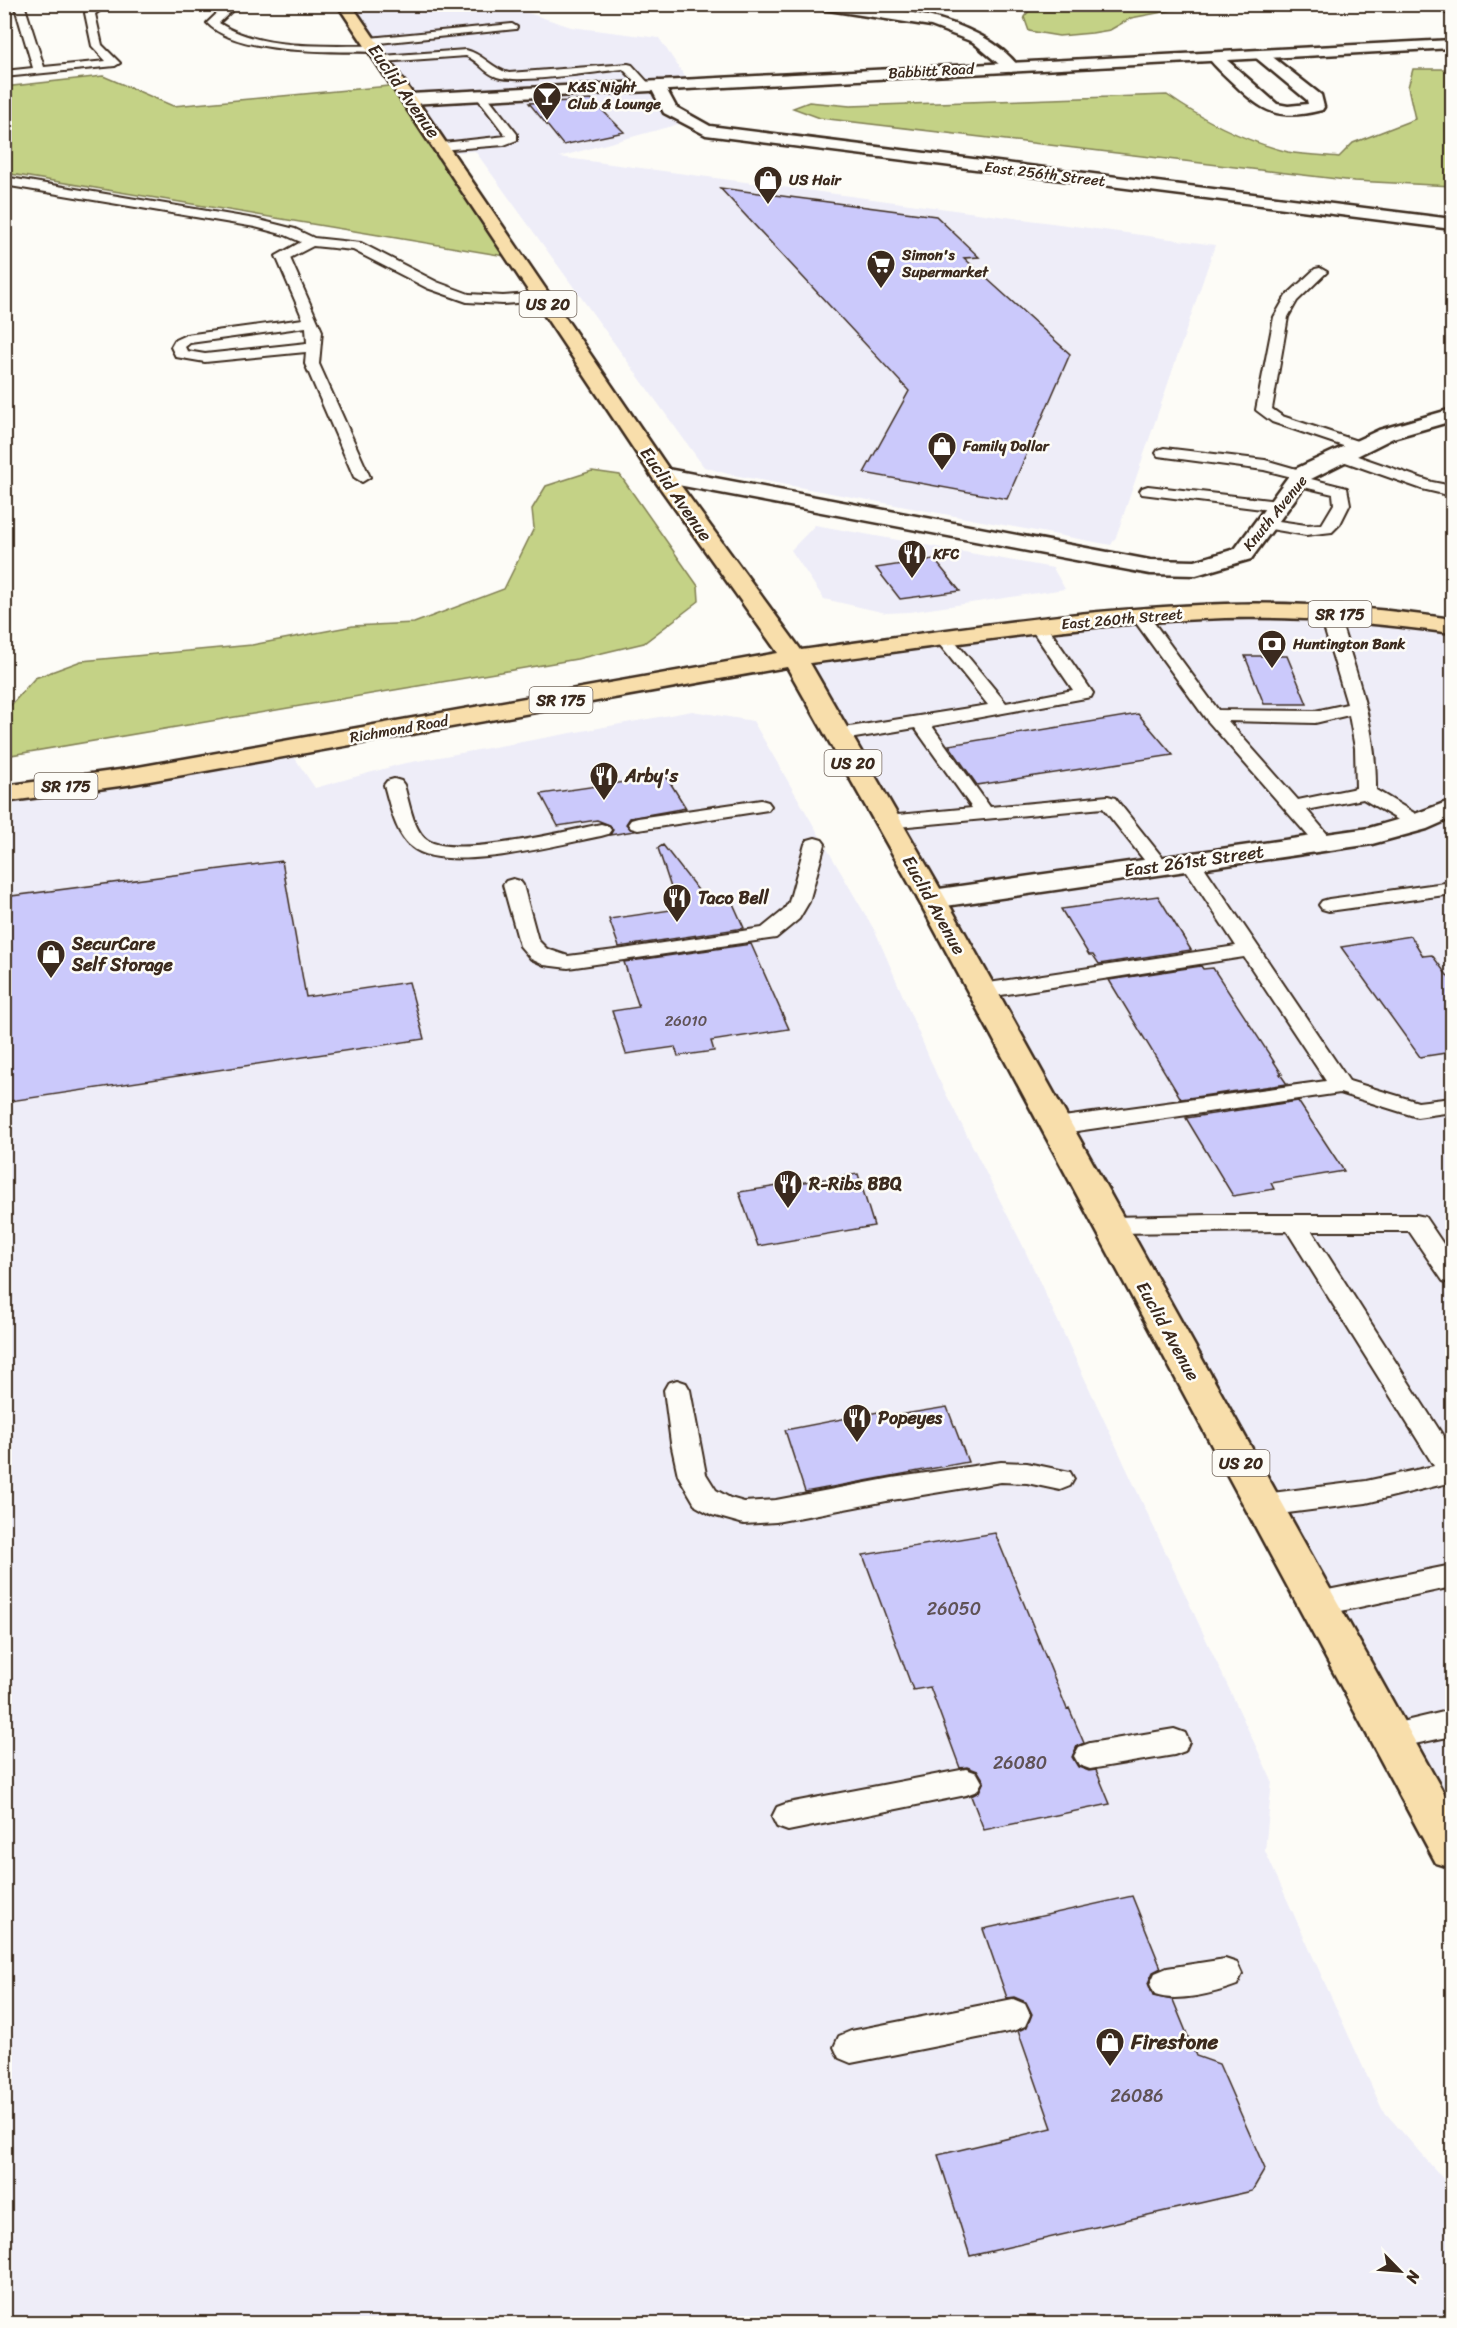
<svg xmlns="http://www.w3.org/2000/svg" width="1457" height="2328" font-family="Sriracha,sans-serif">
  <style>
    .built { fill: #eeedf8 }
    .green { fill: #c4d286; stroke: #807e52; stroke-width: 1.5 }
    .building { fill: #cbc9fb; stroke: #3b2a1e; stroke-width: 1.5 }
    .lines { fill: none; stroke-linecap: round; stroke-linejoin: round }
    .lane-casing { stroke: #3b2a1e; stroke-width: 4 }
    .street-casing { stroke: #3b2a1e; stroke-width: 5 }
    .secondary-casing { stroke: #3b2a1e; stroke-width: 5 }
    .primary-casing { stroke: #3b2a1e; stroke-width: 5 }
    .lane { fill: #fdfcf7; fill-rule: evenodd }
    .street { fill: #fdfcf7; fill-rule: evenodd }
    .secondary { fill: #fdfcf7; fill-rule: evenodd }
    .primary { fill: #f8deab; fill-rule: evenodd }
    .labels { text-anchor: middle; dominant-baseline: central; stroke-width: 5; stroke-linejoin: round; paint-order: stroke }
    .far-street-label { font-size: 15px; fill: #3b2a1e; stroke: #fdfcf7 }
    .far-poi-label { font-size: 15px; font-weight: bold; fill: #3b2a1e; stroke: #fdfcf7; text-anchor: start }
    .number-label { font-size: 15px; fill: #5f5255 }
    .shield { fill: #fdfcf7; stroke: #75695f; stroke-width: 1.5 }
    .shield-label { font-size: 16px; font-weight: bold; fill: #3b2a1e }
    .street-label { font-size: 18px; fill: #3b2a1e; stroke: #fdfcf7 }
    .poi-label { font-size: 18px; font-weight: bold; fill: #3b2a1e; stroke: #fdfcf7; text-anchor: start }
    .near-number-label { font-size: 18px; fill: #5f5255 }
    .near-poi-label { font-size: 21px; font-weight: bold; fill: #3b2a1e; stroke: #fdfcf7; text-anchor: start }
  </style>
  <rect width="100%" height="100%" fill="#fdfcf7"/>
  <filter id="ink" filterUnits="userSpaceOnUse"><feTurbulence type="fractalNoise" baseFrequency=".0167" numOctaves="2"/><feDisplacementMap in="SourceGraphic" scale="12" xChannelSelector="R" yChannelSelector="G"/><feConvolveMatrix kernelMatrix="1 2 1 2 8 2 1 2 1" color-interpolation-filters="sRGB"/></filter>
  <g filter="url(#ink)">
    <path class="built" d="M344,5H504L571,27L659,38L690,84L659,86L670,110L690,121L559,157L1215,245L1116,537L1111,545L728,474L704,467L475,151L447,153Z
      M815,525L1053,568L1065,589L909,612L886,613L824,599L791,550Z
      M1368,615L1452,626V1849L932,899L794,658L1083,620Z
      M692,711L753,721L876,933L938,1078L1022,1244L1272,1781L1265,1851L1382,2109L1452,2189V2323H5L4,795L288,748L315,788L401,764Z"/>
    <path class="green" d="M1185,4L1190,7L1131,18L1110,30L1092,33L1059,36L1029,31L1024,17L1033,6L1032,5Z
      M1413,69H1452V186L1354,181L820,118L793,108L809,102L850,106L1167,95C1203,120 1245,141 1288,152C1304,155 1322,155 1339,157L1353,143L1415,119L1408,87Z
      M103,76L173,106L400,85L517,258L5,173L4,87Z
      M592,471L620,475L698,586L699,601L644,643L577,659L5,756V707L11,705L35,678L81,661L252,645L353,626L414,623L504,589L534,528L532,509L546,486Z"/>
    <path class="building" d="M592,100L624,132L563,145L529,103Z
      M720,188L936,216L979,257L964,258L1070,354L1007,499L864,473L909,391Z
      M934,559L960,591L900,599L876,568Z
      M1245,656H1287L1307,704H1264Z
      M1138,714L1173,755L977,785L949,745Z
      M666,776L686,808L630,818L626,824L634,831L610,835L613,830L610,825L597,820L558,826L541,794Z
      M663,845L708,903L731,899L744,928L619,947L609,919L678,909L658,848Z
      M282,861L306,997L409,982L424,1039L4,1102V897Z
      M1158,896L1191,950L1099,964L1093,955H1089L1061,909Z
      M1411,936L1423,956L1432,955L1452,982V1052L1420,1057L1341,947Z
      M751,944L789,1029L711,1041L714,1051L678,1056L675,1047L626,1054L612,1011L639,1007L624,962Z
      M1201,966L1203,969L1213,968L1282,1074H1280L1287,1084L1181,1099L1109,980Z
      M1298,1101L1344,1171L1271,1183L1274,1189L1233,1196L1186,1118Z
      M858,1174L874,1226L758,1246L739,1192Z
      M947,1407L968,1462L805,1492L785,1430L878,1412L880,1418Z
      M995,1533L1067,1709L1069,1708L1084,1743L1077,1746L1072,1757L1078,1767L1089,1771L1096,1770L1110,1804L984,1830L971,1796L979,1792L984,1781L978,1771L967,1767L960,1768L930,1687L913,1690L863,1555Z
      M1132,1896L1161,1968L1153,1972L1148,1983L1153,1996L1173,2000L1196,2056L1219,2064L1265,2169L1252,2191L970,2256L938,2155L1052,2128L1018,2031L1027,2027L1032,2014L1026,2002L1014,1997L1007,1998L983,1929Z"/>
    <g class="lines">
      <g class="lane-casing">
        <path id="lane" d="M14,4H24L44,67L106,61L92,46L85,13L96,4H109L95,14L102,45L120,63L115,66L4,77V71L33,68Z
          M227,4H239L219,23C262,51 326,45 375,46L380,49L375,52C333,51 237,55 207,23Z
          M512,24L517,27L516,29L369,44L364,41L369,38Z
          M466,50C483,54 492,69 509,73L628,64L632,65L652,87L650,89H642L623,69C595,72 519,84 497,77C484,73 478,60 466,56L382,62L377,59L382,56Z
          M481,92L485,93L517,134V140L504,145L439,150L437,147L443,143L506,136L475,95Z
          M4,177L255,219L295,229L314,238L361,243L437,282L469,294L503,296L543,293L550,297L543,301L503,304L467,302L427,288L353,250L313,246L290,258L322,331L319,364L370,477L362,482L354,477L305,364L306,352L205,362L176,357L171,347L175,340L186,335L303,319L276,256L301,242L285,235L255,227L4,185ZM306,327L307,343L205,354L187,351L185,347L190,343Z
          M1320,268L1327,272L1297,301L1288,317L1272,409L1282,416L1366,444L1369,447L1361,452L1272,422L1256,410L1274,317L1286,296L1315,269Z
          M1164,448L1265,460L1307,472L1309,475L1307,478L1347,488L1350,504L1340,524L1332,532L1306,535L1259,527L1257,524L1259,521L1265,519L1306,525L1322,524L1334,504L1333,494L1291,484L1289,481L1292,477L1264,470L1158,456L1156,453L1158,450Z
          M1343,451L1432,482L1452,486V496L1422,489L1337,459L1335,456L1337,453Z
          M1148,486L1278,501L1286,506L1278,511L1142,494L1140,491L1142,488Z
          M1329,609L1335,610L1338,614C1356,671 1377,729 1376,790L1424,819L1427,823L1424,827H1410L1363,799L1307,810L1334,842L1331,846H1317L1206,719L1131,616L1134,612H1146L1218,710L1315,711L1347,704L1320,614L1323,610ZM1349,715L1355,748L1356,788L1298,800L1228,721L1315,723Z
          M1038,621L1044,622L1093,693L1091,697L932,726L990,807L1108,796L1115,798L1166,862L1169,866L1166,870H1152L1103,808L887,828L880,826L877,822L880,818L887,816L972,808L915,728L837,741L830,739L828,735L830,731L837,729L988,705L935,639L938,635H950L1006,703L1073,690L1029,626L1032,622Z
          M394,779L401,781L404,785C409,801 413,830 427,840C455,859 567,831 601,824L608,826L611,830L608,834L601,836C560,844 445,875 412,847C395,834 390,805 384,785L387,781Z
          M761,800L768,802L771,806L768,810L638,830L631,828L628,824L631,820L638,818Z
          M815,838L822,840L825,844L809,902L799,919L776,938L568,968L544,965L531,959L520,946L503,885L506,881L513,879L520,881L523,885L538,940L547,949L568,956L623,949L762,928L783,911L789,902L805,844L808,840Z
          M1191,856L1198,858L1349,1081L1418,1102L1452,1098V1112L1417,1117L1340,1093L1056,1134L1048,1131L1044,1126L1048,1121L1056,1118L1326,1081L1244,957L982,998L974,996L971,991L974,986L982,984L1236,946L1181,862L1184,858Z
          M1452,882V894L1329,911L1322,909L1319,905L1322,901L1329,899Z
          M1210,1215H1416L1425,1217L1452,1257V1284L1443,1281L1409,1231H1312L1452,1450V1482L1366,1503L1264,1516L1254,1513L1250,1505L1254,1497L1264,1494L1366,1481L1434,1466L1287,1231L1111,1233L1102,1231L1099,1225L1102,1219L1111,1217Z
          M677,1380L686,1383L690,1390L706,1474L716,1490L730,1498L744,1502L776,1500L892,1478L1001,1462L1027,1463L1070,1472L1074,1479L1070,1486L1060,1490L1027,1483L1001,1482L892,1500L776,1522L744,1524L712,1515L696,1506L682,1482L678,1475L671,1443L664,1390L668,1383Z
          M1452,1565V1587L1318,1616L1308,1612L1303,1604L1308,1596L1318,1592Z
          M1452,1710V1736L1391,1749L1380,1745L1376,1736L1380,1727Z
          M1174,1729L1185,1733L1189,1742L1185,1751L1174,1755L1090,1769L1079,1765L1074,1756L1079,1747L1090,1743Z
          M966,1769L977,1773L982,1782L977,1791L966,1795L788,1831L777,1827L772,1817L777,1807L788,1803Z
          M1225,1959L1237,1963L1242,1974L1237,1985C1216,1993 1176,2003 1155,1995L1150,1984L1155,1973L1167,1968Z
          M1013,1999L1025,2004L1030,2015L1025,2026L1013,2031L851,2063L839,2058L834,2047L839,2036L851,2031Z"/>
      </g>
      <g class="street-casing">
        <path id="street" d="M809,4C873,4 977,12 1019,67L1011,72L1006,70L973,42L931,26L816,8Z
          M1436,4H1452V14L1447,13Z
          M1260,50L1265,51L1321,95L1324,107L1322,110C1279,121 1264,113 1234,84C1225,75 1215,67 1208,57L1210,54H1220L1277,104L1288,106L1308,104L1307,100L1255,57L1253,54Z
          M658,81L663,83L676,107L710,126L1452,219V229L706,135L664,113L650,86Z
          M1452,409V421L1393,438L1309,480L1251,559L1196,575L1150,574L662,482L654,480L651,475L654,470L662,468L1150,560L1195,561L1235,549L1293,470L1379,430Z
          M1452,800V818L1427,829L1372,844L932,908L922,905L918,899L922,893L932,890L1369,828L1407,817Z"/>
      </g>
      <g class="secondary-casing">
        <path id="secondary" d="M1452,40V48L410,104L402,99L410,94Z"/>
      </g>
      <g class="primary-casing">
        <path id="primary" d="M337,4H351L670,471L801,650C942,631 1083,608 1226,604C1301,602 1378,608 1452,619V633C1377,623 1301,616 1225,618C1086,623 948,645 810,663L946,899L1452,1808V1868L1436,1863L918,899L787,667L127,785L4,802V786L127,769L778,653L651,475Z"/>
      </g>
      <use href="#lane" class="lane"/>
      <use href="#street" class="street"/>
      <use href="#secondary" class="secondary"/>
      <use href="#primary" class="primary"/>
    </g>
  </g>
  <defs>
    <g id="bar-pin" transform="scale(1.5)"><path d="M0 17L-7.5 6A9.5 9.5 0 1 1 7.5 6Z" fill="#3b2a1e" stroke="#fdfcf7"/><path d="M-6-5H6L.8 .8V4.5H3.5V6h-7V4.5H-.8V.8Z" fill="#fff"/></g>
    <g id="shop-pin" transform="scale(1.5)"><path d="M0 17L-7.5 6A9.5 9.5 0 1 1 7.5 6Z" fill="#3b2a1e" stroke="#fdfcf7"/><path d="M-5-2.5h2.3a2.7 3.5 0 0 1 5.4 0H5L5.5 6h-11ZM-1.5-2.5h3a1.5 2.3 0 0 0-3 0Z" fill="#fff"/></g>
    <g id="supermarket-pin" transform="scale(1.5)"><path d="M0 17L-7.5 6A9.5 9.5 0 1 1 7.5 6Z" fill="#3b2a1e" stroke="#fdfcf7"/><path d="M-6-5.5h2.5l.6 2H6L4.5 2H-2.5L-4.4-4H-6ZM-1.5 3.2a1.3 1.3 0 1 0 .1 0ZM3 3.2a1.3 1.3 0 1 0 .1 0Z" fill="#fff"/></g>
    <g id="restaurant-pin" transform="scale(1.5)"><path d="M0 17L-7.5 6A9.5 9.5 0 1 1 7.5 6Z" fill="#3b2a1e" stroke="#fdfcf7"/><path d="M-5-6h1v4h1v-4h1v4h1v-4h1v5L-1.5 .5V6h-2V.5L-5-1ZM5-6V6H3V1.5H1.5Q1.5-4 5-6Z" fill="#fff"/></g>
    <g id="bank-pin" transform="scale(1.5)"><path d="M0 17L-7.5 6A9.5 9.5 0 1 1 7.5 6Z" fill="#3b2a1e" stroke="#fdfcf7"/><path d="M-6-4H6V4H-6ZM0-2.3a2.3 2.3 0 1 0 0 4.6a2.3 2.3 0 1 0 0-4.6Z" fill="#fff"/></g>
  </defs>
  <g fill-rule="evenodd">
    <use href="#bar-pin" x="547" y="96"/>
    <use href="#shop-pin" x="768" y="180"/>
    <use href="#supermarket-pin" x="881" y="264"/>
    <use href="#shop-pin" x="942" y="446"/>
    <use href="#restaurant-pin" x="912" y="554"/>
    <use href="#bank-pin" x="1272" y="644"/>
    <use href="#restaurant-pin" x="604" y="776"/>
    <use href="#restaurant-pin" x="677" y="898"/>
    <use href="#shop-pin" x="51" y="954"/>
    <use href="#restaurant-pin" x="788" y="1184"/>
    <use href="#restaurant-pin" x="857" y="1418"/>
    <use href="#shop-pin" x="1110" y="2042"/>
  </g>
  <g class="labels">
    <g class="far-street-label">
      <text transform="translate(931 71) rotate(-3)">Babbitt Road</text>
      <text transform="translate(1045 174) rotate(7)">East 256th Street</text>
      <text transform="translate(1275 513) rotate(-51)">Knuth Avenue</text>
      <text transform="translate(1122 619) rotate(-5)">East 260th Street</text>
      <text transform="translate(399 729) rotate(-10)">Richmond Road</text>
    </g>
    <g class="far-poi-label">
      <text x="568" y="87">K&amp;S Night<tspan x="568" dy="17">Club &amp; Lounge</tspan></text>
      <text x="789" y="180">US Hair</text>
      <text x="902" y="255">Simon's<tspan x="902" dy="17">Supermarket</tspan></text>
      <text x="963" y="446">Family Dollar</text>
      <text x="933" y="554">KFC</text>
      <text x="1293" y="644">Huntington Bank</text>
    </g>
    <g class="number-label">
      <text x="686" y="1021">26010</text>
    </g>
    <g class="shield">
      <rect x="519.5" y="291" width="57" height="26" rx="4.5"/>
      <rect x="1308.5" y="601" width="63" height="26" rx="4.5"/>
      <rect x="529.5" y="687" width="63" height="26" rx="4.5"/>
      <rect x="824.5" y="750" width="57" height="26" rx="4.5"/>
      <rect x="34.5" y="773" width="63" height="26" rx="4.5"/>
      <rect x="1212.5" y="1450" width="57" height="26" rx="4.5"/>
    </g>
    <g class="shield-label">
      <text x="548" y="304">US 20</text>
      <text x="1340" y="614">SR 175</text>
      <text x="561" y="700">SR 175</text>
      <text x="853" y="763">US 20</text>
      <text x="66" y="786">SR 175</text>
      <text x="1241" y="1463">US 20</text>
    </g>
    <g class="street-label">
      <text transform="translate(404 91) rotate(55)">Euclid Avenue</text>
      <text transform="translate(676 494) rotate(55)">Euclid Avenue</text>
      <text transform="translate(1194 861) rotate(-8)">East 261st Street</text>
      <text transform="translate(934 905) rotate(61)">Euclid Avenue</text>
      <text transform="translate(1168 1331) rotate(61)">Euclid Avenue</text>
    </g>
    <g class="poi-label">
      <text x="625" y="776">Arby's</text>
      <text x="698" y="898">Taco Bell</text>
      <text x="72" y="944">SecurCare<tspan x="72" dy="21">Self Storage</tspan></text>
      <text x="809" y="1184">R-Ribs BBQ</text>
      <text x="878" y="1418">Popeyes</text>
    </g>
    <g class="near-number-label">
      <text x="954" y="1609">26050</text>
      <text x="1020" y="1763">26080</text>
      <text x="1137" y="2096">26086</text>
    </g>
    <g class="near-poi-label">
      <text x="1131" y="2042">Firestone</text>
    </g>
  </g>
  <rect width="1457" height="2328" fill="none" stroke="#fdfcf7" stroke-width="24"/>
  <rect x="12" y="12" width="1433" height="2304" fill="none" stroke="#3b2a1e" stroke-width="2" filter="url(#ink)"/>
  <g transform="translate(1400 2271) rotate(115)" stroke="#fdfcf7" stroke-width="4.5" paint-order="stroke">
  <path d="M0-4.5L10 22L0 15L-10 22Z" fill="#3b2a1e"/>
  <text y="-9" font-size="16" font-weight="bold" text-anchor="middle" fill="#3b2a1e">N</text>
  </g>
</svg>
